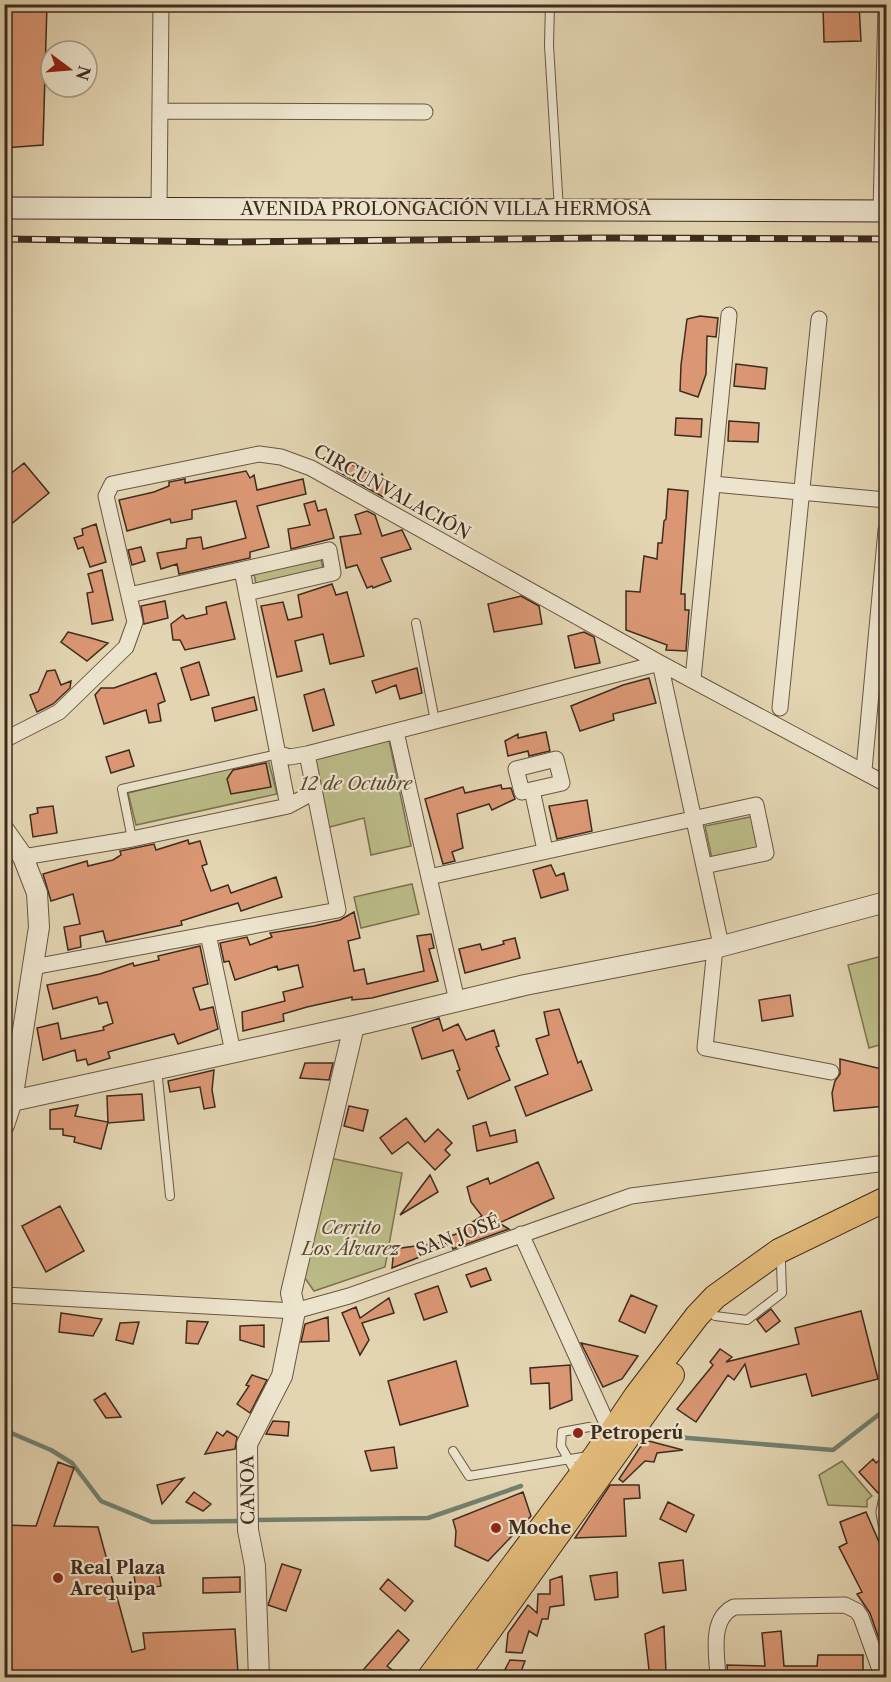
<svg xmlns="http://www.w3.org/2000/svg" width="891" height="1682" font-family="'Libre Caslon Text',serif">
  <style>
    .green { fill: #bbbb87; stroke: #7d7352; stroke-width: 1.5 }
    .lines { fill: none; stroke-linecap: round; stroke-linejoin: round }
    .stream { stroke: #738070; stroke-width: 4.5 }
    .building { fill: #db9774; stroke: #3f2b1e; stroke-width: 1.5 }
    .service-casing { stroke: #685643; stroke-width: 10 }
    .minor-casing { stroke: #685643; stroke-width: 17 }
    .tertiary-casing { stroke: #685643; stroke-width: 22 }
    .secondary-casing { stroke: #3f2b1e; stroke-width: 23 }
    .primary-casing { stroke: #3f2b1e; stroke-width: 26 }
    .service { stroke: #ede4cd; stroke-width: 8 }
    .minor { stroke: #ede4cd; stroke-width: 15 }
    .tertiary { stroke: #ede4cd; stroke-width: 20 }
    .secondary { stroke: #ede4cd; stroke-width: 21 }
    .primary { stroke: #e2ba79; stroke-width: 24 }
    .rail-casing { stroke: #3f2b1e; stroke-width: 7 }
    .rail { stroke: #ede4cd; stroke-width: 4.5; stroke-dasharray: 14; stroke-linecap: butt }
    .poi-dot { fill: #8f2418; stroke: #ede4cd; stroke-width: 2 }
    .labels { text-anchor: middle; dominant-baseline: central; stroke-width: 4.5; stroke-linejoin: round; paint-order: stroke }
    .street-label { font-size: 18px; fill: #3f2b1e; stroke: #ede4cd }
    .park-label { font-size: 18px; font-style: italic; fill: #584833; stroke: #ede4cd }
    .poi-label { font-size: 18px; font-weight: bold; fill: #3f2b1e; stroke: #ede4cd; text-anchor: start }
  </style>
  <rect width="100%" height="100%" fill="#e3d5b2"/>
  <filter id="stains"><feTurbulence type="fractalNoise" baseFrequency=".00333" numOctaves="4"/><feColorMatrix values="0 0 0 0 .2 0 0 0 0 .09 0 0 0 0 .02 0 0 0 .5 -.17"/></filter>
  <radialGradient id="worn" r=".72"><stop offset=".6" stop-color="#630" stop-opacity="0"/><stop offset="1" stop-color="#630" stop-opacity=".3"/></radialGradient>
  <path class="green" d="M321,559L323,568L256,584L254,574Z
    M389,740L411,846L371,855L364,818L326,828L313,760L316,757Z
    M268,759L277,794L136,825L128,793Z
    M755,816L762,849L712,859L705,826Z
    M412,884L419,914L361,928L354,897Z
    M886,955V1043L869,1048L848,965Z
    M330,1158L402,1173L385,1267L314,1291L302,1274Z
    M842,1461L872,1496L867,1500V1507L828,1505L819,1475Z"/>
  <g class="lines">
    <path class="stream" d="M4,1430L51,1450L72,1463L101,1501L152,1522L242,1521
      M676,1437L833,1450L886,1409
      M254,1520L428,1518L521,1486"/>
  </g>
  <path class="building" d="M4,4H47L43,145L4,148Z
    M859,4L861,41L824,42L823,5Z
    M700,316L718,318L716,337L707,336L706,374L698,397L680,391L681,365L687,319Z
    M736,364L767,368L765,389L734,386Z
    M676,418L702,419L701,437L675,435Z
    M729,421L759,423L758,442L728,441Z
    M344,460L379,480L382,474L388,487L383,497L337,471Z
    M24,463L49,493L4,530V479Z
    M246,471L250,478L254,475L257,490L303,479L306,494L257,506L269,547L250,552V558L179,574L177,564L161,569L157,553L186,548L187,539L201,537L203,549L246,538L236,501L192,510V519L171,523L170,519L127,531L119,500L154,492L169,486V482L185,479V483Z
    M668,489L688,491L681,594H685V610H689L686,651L666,650L667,645L626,630V591L640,592L644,556L657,559L658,543H662L664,521L666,519Z
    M315,501L318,511L326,509L334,538L291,549L288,529L310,525L304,504Z
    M367,511L375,515L382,536L402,530L411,549L381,558L391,581L373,588L372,586L367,588L357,565L346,568L340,537L361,534L355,515Z
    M96,524L106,562L90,567L83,547L78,549L74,538L83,535L82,529Z
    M141,547L145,561L132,565L128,550Z
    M102,570L113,620L92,624L87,593L93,592L88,574Z
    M332,584L336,595L347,592L364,656L330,664L323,634L295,641L302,671L277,677L261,606L283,602L288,620L302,617L298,595Z
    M521,596L539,606L542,624L494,632L488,604Z
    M165,601L168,618L144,624L141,606Z
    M226,602L235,639L185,650L180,640H173L171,624L183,615L186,619L207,614L206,607Z
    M68,632L91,638L108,643L87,661L61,642Z
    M584,632L594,637L600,663L575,668L568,636Z
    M199,662L209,695L191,700L181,668Z
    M417,668L422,693L400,699L396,685L376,693L372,681Z
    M55,670L61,685L71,681L70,688L53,704L37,712L30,695L38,692L47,671Z
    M156,673L165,701L158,704L161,721L149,723L146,710L104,724L95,695L101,688H114Z
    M649,678L656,703L613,714L614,720L580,731L571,706L623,685Z
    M324,689L334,725L313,731L304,695Z
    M254,697L257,710L215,721L212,708Z
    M546,732L550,751L529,756L528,751L508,756L505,741L518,734V738Z
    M129,750L134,766L111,773L106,757Z
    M266,763L271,787L231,794L227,779L233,770Z
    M501,785L502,789L511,788L515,799L492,810L489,804L457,814L463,848L452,852L455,861L443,864L425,799L463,787L465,793Z
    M587,800L592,831L557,839L549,806Z
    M53,806L57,833L33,837L30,815L38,813L37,808Z
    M188,840L189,844L200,841L207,864L202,866L211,891L228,885L231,893L276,877L282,897L241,911L238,903L181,921L182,925L106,942L103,931L80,936L81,947L68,950L64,927L80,924L73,894L51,901L43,874L87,861L88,866L113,860L121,855L120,851L154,844L156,850Z
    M551,865L556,876L564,873L568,890L541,898L533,870Z
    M354,912L360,938L348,941L354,971L364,969L367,984L424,971L417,936L431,934L434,948L429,949L438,981L372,998L352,1000V997L307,1007L283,1014L284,1021L243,1031L242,1012L285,1001L283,992L303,987L298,965L278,970L277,966L235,980L229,961L224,962L220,943L247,937L250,945L272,937L270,933L314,926L340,920Z
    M515,938L520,958L465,973L459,949L480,944L482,950L504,944L503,941Z
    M200,946L208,984L193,988L200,1010L213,1007L218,1029L178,1044L174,1034L108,1052L110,1058L88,1065L86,1059L77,1061L75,1050L43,1060L37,1028L58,1023L61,1039L104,1030L103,1027L113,1023L107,1002L99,1004L97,997L53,1009L47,985L100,974L133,963L134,966L159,960L158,956Z
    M790,995L793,1016L762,1021L759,1000Z
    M559,1009L578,1063L581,1061L592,1090L526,1116L515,1087L548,1074L536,1039L549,1035L544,1012Z
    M439,1018L443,1031L458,1024L466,1040L494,1030L499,1046L496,1047L510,1080L468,1099L457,1071L460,1070L453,1050L422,1059L412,1028Z
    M840,1059L886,1070V1106L834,1111L832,1093L835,1081L840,1074Z
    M305,1063H333L329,1080L300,1078Z
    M214,1070L212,1090L215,1107L204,1109L200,1087L170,1092L168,1081Z
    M142,1094L144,1120L108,1123L107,1096Z
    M78,1105L75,1116L108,1122L101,1149L74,1142L75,1137L63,1135V1129H50V1110Z
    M349,1106L368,1110L363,1131L344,1126Z
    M406,1118L425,1142L438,1129L452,1143L445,1150L450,1155L435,1170L408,1142L392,1154L380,1138Z
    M486,1122L490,1136L515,1130L517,1142L477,1151L473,1126Z
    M538,1162L554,1198L499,1223L509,1229L453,1249L448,1237L464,1231L463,1228L482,1216L471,1202L467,1187L488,1178L490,1184Z
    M430,1175L438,1192L400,1215Z
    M60,1206L84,1251L46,1272L22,1226Z
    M445,1242L447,1246L392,1268L394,1249Z
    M486,1268L491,1280L471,1287L466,1275Z
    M438,1286L447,1312L424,1320L415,1294Z
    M631,1295L657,1306L645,1333L619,1321Z
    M389,1298L394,1313L362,1323L369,1340L360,1355L342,1313L356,1307L360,1318Z
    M771,1309L780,1321L766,1332L757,1320Z
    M861,1311L878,1379L812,1396L806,1374L751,1387L745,1364L734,1380L728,1375L696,1422L677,1409L713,1365L710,1362L720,1349L732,1357L726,1362L799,1344L795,1328Z
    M61,1313L102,1319L93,1336L59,1332Z
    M328,1317L329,1341L301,1342L305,1324Z
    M187,1321L208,1322L198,1344L186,1343Z
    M139,1322L133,1344L116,1340L120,1323Z
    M264,1325V1347L240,1340V1326Z
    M581,1343L638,1356L622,1379L603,1387Z
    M456,1361L468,1406L400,1425L388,1381Z
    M570,1365L572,1400L550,1409L549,1383L531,1384L530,1368Z
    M252,1375L267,1380L250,1413L237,1404L249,1386L246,1385Z
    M105,1393L121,1417L106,1418L94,1400Z
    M273,1421L289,1422L288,1436L266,1434Z
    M227,1431L237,1437L235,1449L205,1454L217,1432L223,1436Z
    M645,1440L683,1450L657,1453L654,1462L645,1461L623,1482L619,1479Z
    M394,1447L397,1468L371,1471L365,1451Z
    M886,1454V1486L878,1493L859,1472L873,1459L876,1463Z
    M58,1462L74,1468L54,1526L98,1527L132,1652L145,1649L143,1633L235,1629L238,1673L204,1677H4V1525L36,1526Z
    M184,1478L162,1504L157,1485Z
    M610,1485H639L640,1498L624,1499L626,1536L575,1538Z
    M194,1492L211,1504L203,1511L186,1502Z
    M523,1492L531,1516L488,1561L455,1546L456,1531L453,1520Z
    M668,1502L694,1515L686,1532L660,1519Z
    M866,1512L886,1558V1659L870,1613L857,1594L862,1592L839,1547L847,1543L840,1522Z
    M683,1560L686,1590L663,1593L659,1563Z
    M157,1563L161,1586L136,1590L133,1567Z
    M282,1564L301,1570L286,1611L268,1605Z
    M617,1572L618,1597L595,1600L590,1576Z
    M562,1576L564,1605L550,1607L548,1619H542L537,1636L529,1631L522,1653L506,1652L508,1633L528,1605L537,1613L538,1594H550V1580Z
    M240,1577V1592L203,1593V1578Z
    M388,1579L413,1601L405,1611L380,1589Z
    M664,1626L666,1673L649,1670L645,1634Z
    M398,1630L409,1640L387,1666L402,1677H357Z
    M781,1631L784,1666H817L818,1655H863V1677H728L727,1665L765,1666L762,1633Z
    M510,1660L525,1661L519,1677H501Z"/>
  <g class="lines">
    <g class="service-casing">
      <path id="service" d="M550,4L549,45L559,210
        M416,623L435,721
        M132,839L122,789L278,754
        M157,1069L170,1196
        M715,1316L747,1320L782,1293L781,1263
        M453,1451L469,1476L588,1456
        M577,1475L561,1446L562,1432L589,1427L609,1432"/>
    </g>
    <g class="minor-casing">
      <path id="minor" d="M160,111L425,112
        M159,208L161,4
        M881,211L886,4
        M713,484L886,500
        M242,570L288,806
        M129,595L329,550L333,573L247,593
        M660,663L721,945
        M693,679L729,315
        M780,708L819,319
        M396,732L457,1001
        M4,740L59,712L126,647L135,622L106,496L112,484L259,454L281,457L311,468L660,663L886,784
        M279,754L290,757L307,754L660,663
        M556,759L562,783L522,792L516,769Z
        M864,770L886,530
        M532,790L545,850
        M23,857L132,839L288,806L314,792
        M429,877L756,805L766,853L704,866
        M208,934L233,1052
        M715,948L705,1048L831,1072
        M33,967L338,910L307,754
        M521,1234L611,1432L615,1434
        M4,1295L295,1311L349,1296L631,1196L886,1163
        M886,1502L884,1512L886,1524
        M718,1678C717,1654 709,1619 734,1607L845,1605L857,1611L861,1617L883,1678"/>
    </g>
    <g class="tertiary-casing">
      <path id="tertiary" d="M4,830L23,857L37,893L39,927L12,1101L4,1125
        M12,1101L354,1026L525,985L715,948L886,902
        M259,1678L255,1566L248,1530L247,1444L282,1376L295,1311L291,1293L354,1026"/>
    </g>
    <g class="secondary-casing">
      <path id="secondary" d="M4,208L886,211"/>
    </g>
    <g class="primary-casing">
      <path id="primary" d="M429,1678L596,1455L636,1396L697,1316L715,1297L779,1251L886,1199
        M455,1678L672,1375"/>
    </g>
    <use href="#service" class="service"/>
    <use href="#minor" class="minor"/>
    <use href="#tertiary" class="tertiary"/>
    <use href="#secondary" class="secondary"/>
    <use href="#primary" class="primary"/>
    <g class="rail-casing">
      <path id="rail" d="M4,239L232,242L597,238L886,239"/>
    </g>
    <use href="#rail" class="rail"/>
  </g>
  <g class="poi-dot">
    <circle cx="578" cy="1433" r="6"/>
    <circle cx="496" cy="1528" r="6"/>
    <circle cx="58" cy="1578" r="6"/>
  </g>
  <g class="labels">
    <g class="street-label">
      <text x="446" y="209">AVENIDA PROLONGACIÓN VILLA HERMOSA</text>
      <text transform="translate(392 492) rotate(29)">CIRCUNVALACIÓN</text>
      <text transform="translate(458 1236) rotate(-20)">SAN JOSÉ</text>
      <text transform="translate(248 1490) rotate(-91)">CANOA</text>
    </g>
    <g class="park-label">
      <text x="356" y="784">12 de Octubre</text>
      <text x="351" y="1228">Cerrito<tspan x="351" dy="21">Los Álvarez</tspan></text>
    </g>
    <g class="poi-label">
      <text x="590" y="1433">Petroperú</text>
      <text x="508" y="1528">Moche</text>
      <text x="70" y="1568">Real Plaza<tspan x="70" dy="21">Arequipa</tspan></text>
    </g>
  </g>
  <rect width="891" height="1682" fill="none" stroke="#e3d5b2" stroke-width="24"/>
  <rect x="6" y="6" width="879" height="1670" fill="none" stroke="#3f2b1e" stroke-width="3"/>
  <rect x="12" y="12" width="867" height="1658" fill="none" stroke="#3f2b1e" stroke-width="1.5"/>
  <g transform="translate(69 69) rotate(106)"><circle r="28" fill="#ede4cd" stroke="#a79a87" stroke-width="1.5"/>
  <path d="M0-4.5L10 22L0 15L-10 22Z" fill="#8f2418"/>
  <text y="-9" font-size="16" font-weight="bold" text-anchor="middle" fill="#3f2b1e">N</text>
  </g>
  <rect width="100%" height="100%" filter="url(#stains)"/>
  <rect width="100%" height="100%" fill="url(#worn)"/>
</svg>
